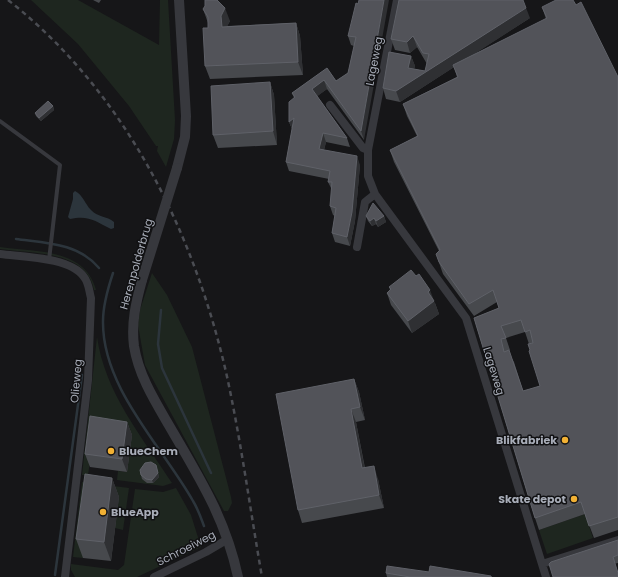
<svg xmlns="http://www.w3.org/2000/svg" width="618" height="577" font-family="Poppins,sans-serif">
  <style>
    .green { fill: #1e261f }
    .water { fill: #2c353c }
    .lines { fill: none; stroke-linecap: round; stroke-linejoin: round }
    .stream { stroke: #2c353c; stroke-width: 2.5 }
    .service { stroke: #37383d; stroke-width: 4 }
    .minor { stroke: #37383d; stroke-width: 8 }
    .tertiary { stroke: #37383d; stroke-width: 10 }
    .rail { stroke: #4a4c52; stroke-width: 2.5; stroke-dasharray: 5 4; stroke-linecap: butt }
    .tertiary-bridge { stroke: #37383d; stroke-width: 10 }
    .wall { fill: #47494d; fill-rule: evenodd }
    .shaded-wall { fill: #2f3033 }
    .building { fill: #525359; stroke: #5f6168; fill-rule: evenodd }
    .poi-dot { fill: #f2b134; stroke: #111113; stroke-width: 1.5 }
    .labels { text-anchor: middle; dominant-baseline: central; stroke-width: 3; stroke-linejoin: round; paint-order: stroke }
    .street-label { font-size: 11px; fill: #a8adb8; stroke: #111113 }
    .poi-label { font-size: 11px; font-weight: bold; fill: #a8adb8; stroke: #111113; text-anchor: end }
  </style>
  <rect width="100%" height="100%" fill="#161618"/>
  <path class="green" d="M31,0H78L159,45L160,0H168L175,120L174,139L166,167L157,151L158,146H156L129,106L78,44Z
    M0,247C35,252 85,248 96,290H94C87,250 32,254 0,249Z
    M152,273L167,295L192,347L231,497L232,503L228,511H224L145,365L138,325L140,310Z
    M97,337C105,393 142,437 172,483L163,486L117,480L118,471L127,472L95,430L88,475H82Z
    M82,482L129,488L123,530L115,528L119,497L92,493L83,558L73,557Z
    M176,488L191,515L201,547L137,577H75L71,570V564L118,570L124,565L135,489L163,492Z
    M585,514L593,538L547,554L539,530Z"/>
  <path class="water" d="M75,191C83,195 85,204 91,210C97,217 107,216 114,222V228L111,229C95,221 89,215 70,219L68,217L73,199V193Z"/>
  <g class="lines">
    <path class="stream" d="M16,239C46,243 78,243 99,268
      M113,273C108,288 103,305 103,321C102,388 162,446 193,501C198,509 201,518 204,526
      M161,310L158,344L162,368L211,473
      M55,575L82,375"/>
    <path class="service" d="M0,121L60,165L49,260"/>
    <path class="minor" d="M397,0L368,150V176L375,194L466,318L546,577
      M330,105L363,148L368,150
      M357,247L365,202L375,194
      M0,254C23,257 70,257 84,277C89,283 89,291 91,298L88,380L65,577
      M542,564L618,540
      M154,577L206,552L228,539"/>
    <path class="tertiary" d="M177,168L185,137L186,116L179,0
      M142,280C136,302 131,323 134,346C139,378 158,406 174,434C202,482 226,521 238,577"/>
    <path class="rail" d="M8,0C125,92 193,230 226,372C241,440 250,509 262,577"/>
    <path class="tertiary-bridge" d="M142,280L177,168"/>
  </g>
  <path class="wall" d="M93,0H101L99,3Z
    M358,4L364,140L327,89L317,96L347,138L350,147L326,142L324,150L360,165L355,221L350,246L335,242L332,233L335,216L333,215L330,206L332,190L328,182L329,179L289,171L286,162L292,129L289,122L294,98L292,93L327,68L336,81L348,73L354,46L351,45L348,36Z
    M542,7L618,77V530L594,538L585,514L539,530L535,518L474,318L499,308L497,302L474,316L443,274L436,254L439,251L394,162L390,150L417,136L407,116L403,104L457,77L454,67L400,102L386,99L383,88L411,56L415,66L414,69L425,71L427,64L417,47L410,53L395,50L391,39L530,18L469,57L546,19ZM525,332L529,344L533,343L530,350L540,386L523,391L514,362L507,351L510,350L506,338Z
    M203,9L230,21L227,26L296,23L300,36L303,75L210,79L205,66L208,28V23Z
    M270,82L274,95L277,145L218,148L213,135Z
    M53,106L54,110L41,121L36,116L35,113Z
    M366,216H384L386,222L378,227L376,224L372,226L368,221Z
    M389,287L435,303L439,314L412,333L391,305L387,293L390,290Z
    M354,379L359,392L365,420L356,422L365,468L378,479L384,508L302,523L298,510Z
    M127,422L132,435L127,472L90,467L85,454Z
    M156,465L159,477L153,483H147L142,479L141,475Z
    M112,478L119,497L111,561L83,558L76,539Z
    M618,540V563L553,577Z
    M386,573L491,576L492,577H387Z"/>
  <path class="shaded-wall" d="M384,0H389L364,140L361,131Z
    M523,0L530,18L400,102L396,91L526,8Z
    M225,8L230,21L226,29L222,27L221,16Z
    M296,23L300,36L303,75L298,62Z
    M413,36L417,47L410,53L407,42Z
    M411,56L415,66L412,78L408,68Z
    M324,80L327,89L315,98L312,89Z
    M270,82L274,95L277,145L273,131Z
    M53,106L54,110L41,121L39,118Z
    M294,118L293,131L289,122Z
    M323,133L326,142L322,158L319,149Z
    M357,156L360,165L355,221L350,246L347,237Z
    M384,216L386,222L378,227L376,221Z
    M374,218L376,224L372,226L370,221Z
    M430,290L439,314L412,333L408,321L428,292Z
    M354,379L359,392L365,420L360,407Z
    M351,409L356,422L367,481L362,468Z
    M127,422L132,435L127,472L122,459Z
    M156,465L159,477L153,483L152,480Z
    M374,466L378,479L384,508L379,495Z
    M112,478L119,497L111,561L104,542Z"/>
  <path class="building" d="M205,0H217L225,8L221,16L222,27L296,23L298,62L205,66L203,28H208V17L203,9L205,6Z
    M359,0H384L361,131L324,80L312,89L347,138L323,133L319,149L357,156L352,212L347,237L332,233L336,208L330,206L332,182H328L330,171L286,162L294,118L289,122V102L295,97L292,93L327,68L336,81L348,73L356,37L348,36L356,3L358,4Z
    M399,0H523L526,8L396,91L383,88L389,52L411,56L408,68L425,71L429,54L423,53L413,36L407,42L391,39Z
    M556,0H573L576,5L581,2L618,77V517L589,526L581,502L535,518L474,318L499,308L493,290L469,304L439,262L436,254L440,250L390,150L418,136L403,104L458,77L453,65L547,18L542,7ZM521,320L525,332L530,330L533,343L528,344L530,350L529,351L540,386L523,391L509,350L504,352L501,339L506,338L501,326Z
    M270,82L273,131L213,135L211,86Z
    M48,101L53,106L39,118L35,113Z
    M373,203L384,216L376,221L374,218L370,221L366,216Z
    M411,270L416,276L419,274L430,290L428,292L434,301L408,321L387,293L391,289L389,287Z
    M354,379L360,407L351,409L362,468L374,466L379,495L298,510L276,394Z
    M90,416L127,422L122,459L85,454Z
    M151,462L156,465L158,473L152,480L146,479L141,475L140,470L145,463Z
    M85,474L112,478L104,542L76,539Z
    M618,540V555L613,557L618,573V577H553L549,564L551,562Z
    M387,566L429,572L430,566L491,576V577H410L386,573Z"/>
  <g class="poi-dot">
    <circle cx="565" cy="440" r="4"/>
    <circle cx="111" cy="451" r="4"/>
    <circle cx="574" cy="499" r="4"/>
    <circle cx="103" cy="512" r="4"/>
  </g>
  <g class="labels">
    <g class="street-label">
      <text transform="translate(374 61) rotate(-79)">Lageweg</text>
      <text transform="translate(136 264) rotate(-74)">Herenpolderbrug</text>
      <text transform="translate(494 371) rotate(73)">Lageweg</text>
      <text transform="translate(76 381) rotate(-85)">Olieweg</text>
      <text transform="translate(186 548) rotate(-27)">Schroeiweg</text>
    </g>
    <g class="poi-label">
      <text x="557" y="440">Blikfabriek</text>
      <text x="119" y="451" text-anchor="start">BlueChem</text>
      <text x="566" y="499">Skate depot</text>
      <text x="111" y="512" text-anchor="start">BlueApp</text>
    </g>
  </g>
</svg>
